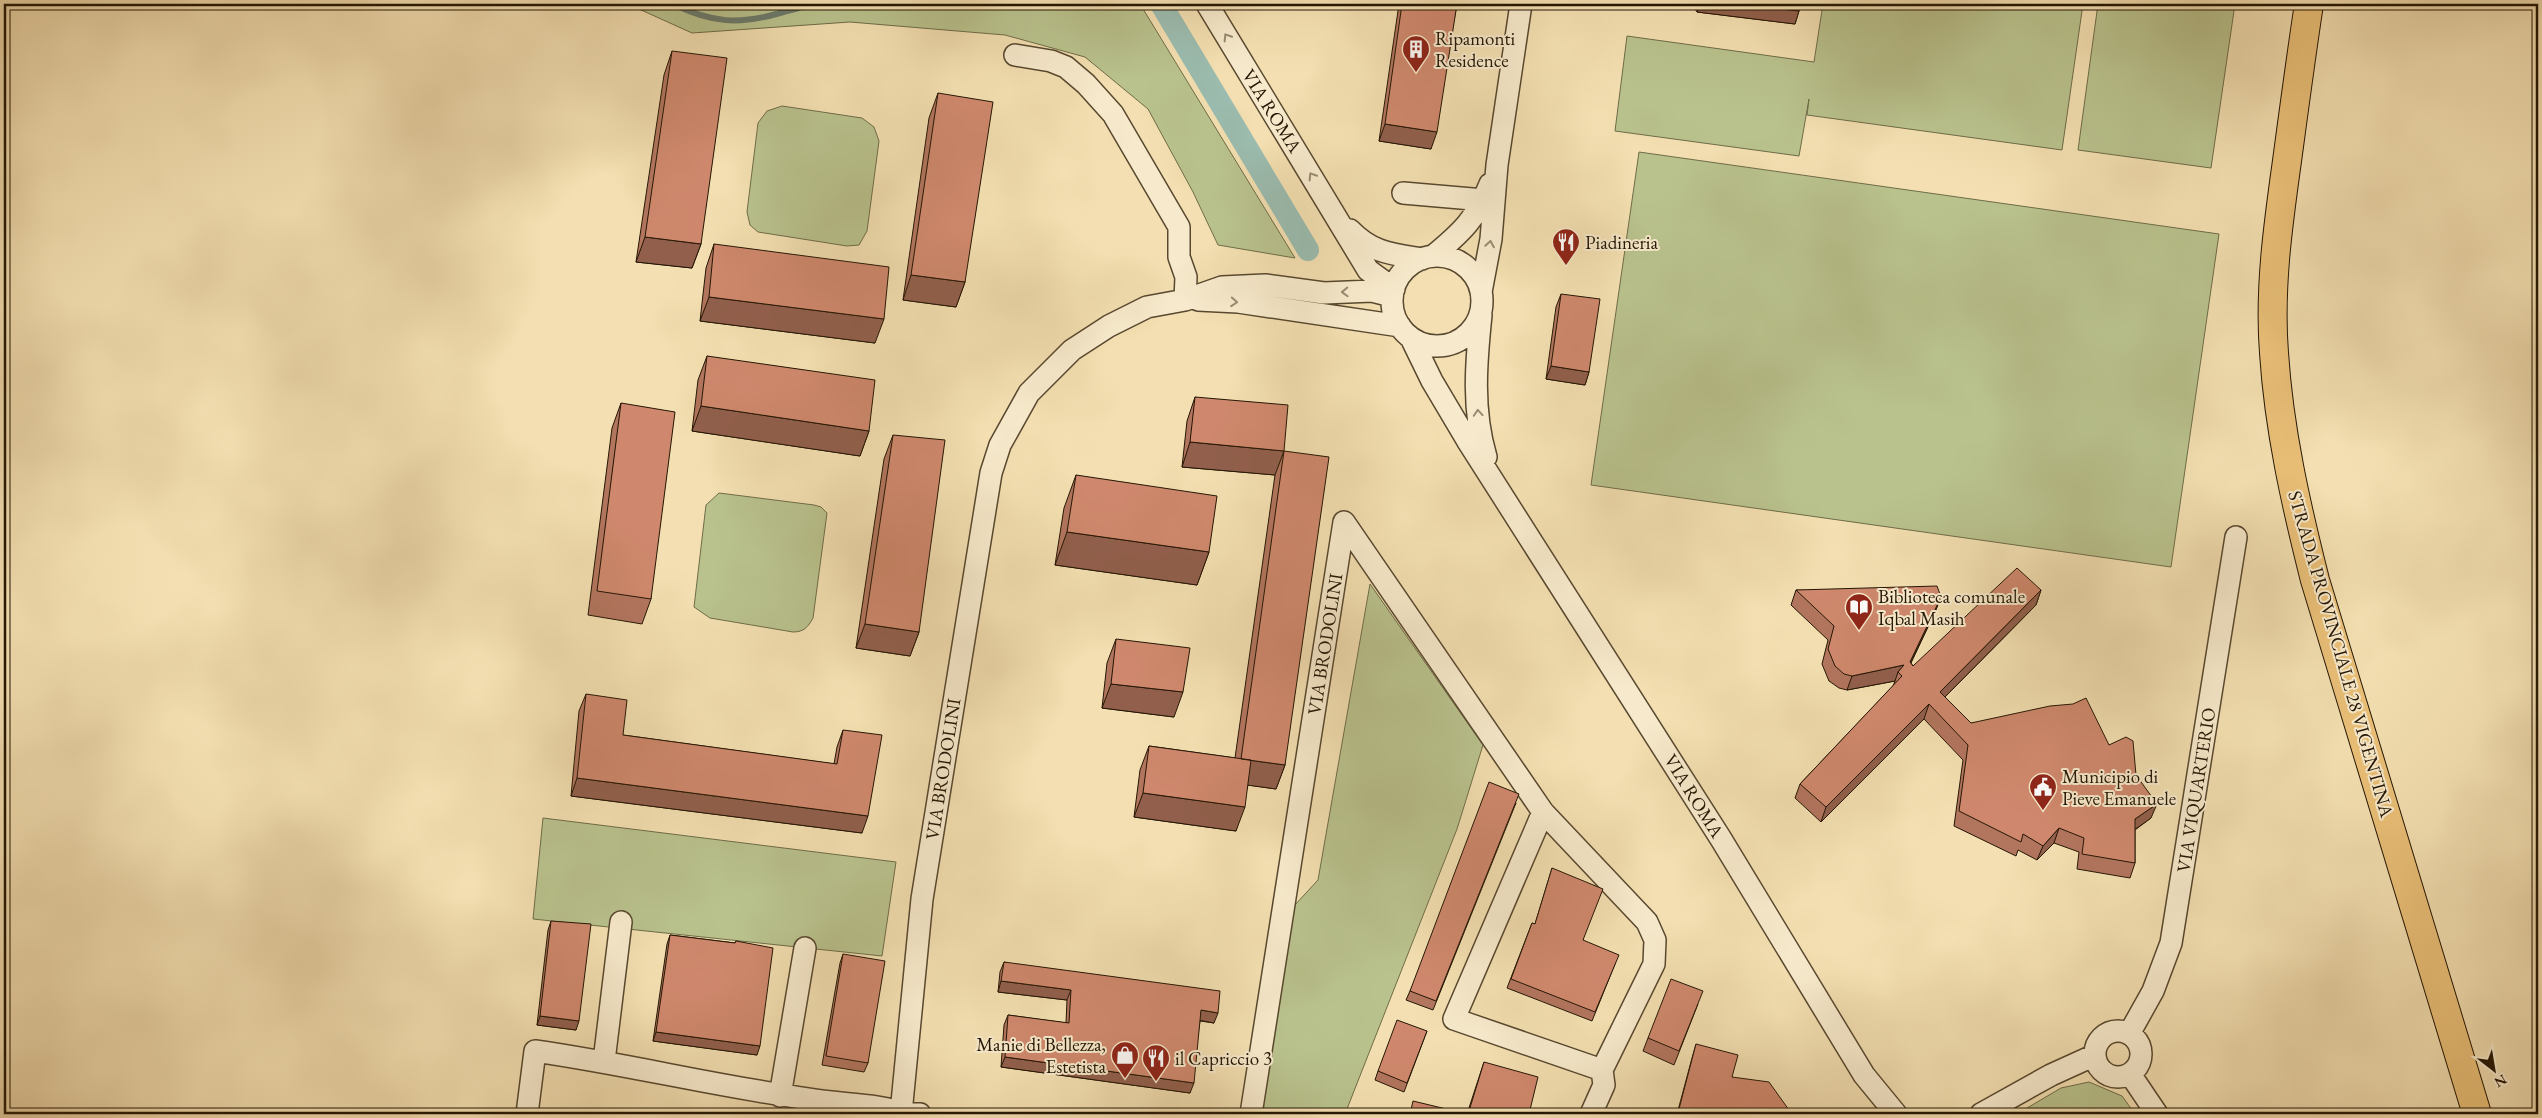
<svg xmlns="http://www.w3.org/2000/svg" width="2542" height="1118" font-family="'EB Garamond',serif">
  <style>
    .green { fill: #b9c28d; stroke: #6e6c48 }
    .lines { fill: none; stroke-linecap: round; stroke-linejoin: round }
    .stream { stroke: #6b7a6b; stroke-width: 6 }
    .canal { stroke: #9bbcaf; stroke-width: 22 }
    .minor-casing { stroke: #58482f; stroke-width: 24 }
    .major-casing { stroke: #241604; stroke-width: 30 }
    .minor { stroke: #f7eacc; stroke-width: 21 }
    .major { stroke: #eac078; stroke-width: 28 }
    .wall { fill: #b2755e; stroke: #241604 }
    .shaded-wall { fill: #915f4c; stroke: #241604 }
    .building { fill: #cf886d; stroke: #241604 }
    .oneway { stroke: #988b72 }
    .labels { text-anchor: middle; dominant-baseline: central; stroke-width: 4; stroke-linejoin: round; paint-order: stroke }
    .poi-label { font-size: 19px; fill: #241604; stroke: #f7eacc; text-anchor: start }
    .street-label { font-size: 19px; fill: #241604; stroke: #f7eacc }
  </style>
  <rect width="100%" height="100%" fill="#f3dfb1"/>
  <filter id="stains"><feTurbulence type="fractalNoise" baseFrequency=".004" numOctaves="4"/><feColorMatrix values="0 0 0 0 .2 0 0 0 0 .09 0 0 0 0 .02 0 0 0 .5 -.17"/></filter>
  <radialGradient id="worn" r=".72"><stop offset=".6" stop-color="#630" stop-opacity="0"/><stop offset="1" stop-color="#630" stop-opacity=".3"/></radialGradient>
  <path class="green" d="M628,4H1140L1295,258L1218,245L1193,192L1148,109L1085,57L1005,35L850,22L692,33Z
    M1823,4H2083L2062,150L1807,115L1809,99L1799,156L1615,131L1627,36L1814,62Z
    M2098,4H2235L2211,168L2078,150Z
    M782,106L862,118L874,127L879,141L867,231L859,245L847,246L758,232L750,225L747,212L758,123L767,111Z
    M1639,152L2219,234L2171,567L1591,485Z
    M719,493L814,505L821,507L827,513L813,618C808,627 804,632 793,632L710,618L694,607L706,505Z
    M1370,584L1483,745L1457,829L1345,1114H1261L1293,907L1318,880Z
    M543,818L896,862L882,956L533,919Z
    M2089,1082L2122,1096L2135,1114H2017L2061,1088Z"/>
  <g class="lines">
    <path class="stream" d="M673,4C712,23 739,25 780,13C790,10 801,8 810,4"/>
    <path class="canal" d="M1161,4L1308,250"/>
    <g class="minor-casing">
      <path id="minor" d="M1207,4L1368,270L1394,289
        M1015,55L1051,61L1066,67L1086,84L1113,114L1179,227V257L1186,277L1185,300
        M1403,193L1484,200
        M1350,230C1372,253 1392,254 1422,259
        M1433,256C1461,233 1477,218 1490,184
        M1392 301a45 45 0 1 1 90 0a45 45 0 1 1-90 0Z
        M1481,292L1491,239L1497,165L1521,4
        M1198,300L1238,302L1400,326
        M1481,315C1476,363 1472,410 1486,457
        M1411,338L1432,381L1467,440L1721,839L1864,1075L1896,1114
        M1543,812L1454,1019L1602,1070
        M2095 1054a23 23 0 1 1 46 0a23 23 0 1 1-46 0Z
        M2129,1034L2153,991L2171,943L2236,537
        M604,1061L621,922
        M2130,1074L2157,1114
        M780,1096L805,948
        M527,1114L535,1051C634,1065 731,1090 831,1102C846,1104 891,1106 901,1114
        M920,1114L901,1113L922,899L991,473L1000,445L1029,393L1072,350L1109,326L1147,307L1185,300L1222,287L1265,285L1324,293L1372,291L1392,296
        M1251,1114L1344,522L1543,812L1647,922L1655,940L1654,964L1602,1070L1604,1085L1591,1114
        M1981,1114L2051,1075L2095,1055"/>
    </g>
    <g class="major-casing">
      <path id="major" d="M2309,4C2301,56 2294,109 2287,161C2278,225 2269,289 2274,353C2279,430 2296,505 2315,580L2477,1114"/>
    </g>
    <use href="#minor" class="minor"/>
    <use href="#major" class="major"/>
  </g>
  <path class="wall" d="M1399,4H1457L1431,149L1379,141Z
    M1692,4H1801L1795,24L1697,12Z
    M672,51L701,244L692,268L636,262L664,75Z
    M938,93L965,282L956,307L903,300L929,118Z
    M714,244L875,343L700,321L706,268Z
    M1561,294L1589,372L1585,385L1546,379L1556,307Z
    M707,356L869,431L860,456L692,431L698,380Z
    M1195,397L1284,451L1285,765L1276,789L1248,785L1236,831L1134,817L1140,770L1149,746L1235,758L1275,475L1182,467L1187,421Z
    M621,403L651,599L642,624L588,615L612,428Z
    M893,435L919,632L910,656L856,648L884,459Z
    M1076,475L1209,552L1197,585L1055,565L1064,508Z
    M1796,590L1941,597L1935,612L1911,663L1913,666L2041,590L2036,605L1945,697L1971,723L2109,745L2136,775L2151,818L2135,830V863L2130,878L2077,869L2079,852L2054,843L2037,860L2018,850L2016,856L1954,826L1963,760L1924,719L1821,822L1795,798L1800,784L1893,686L1895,681L1847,690L1839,688L1829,681L1822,664L1828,640L1791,605Z
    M1116,639L1174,717L1102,708L1107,663Z
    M586,694L623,735L834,764L837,747L843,730L862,833L571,796L579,711Z
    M1516,803L1433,1010L1406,1000L1410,991Z
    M1552,868L1583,940L1615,964L1592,1021L1507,988L1532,923L1535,924Z
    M551,921L576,1030L537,1025L548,930Z
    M670,935L735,943L736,941L757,1055L653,1041L667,944Z
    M843,954L868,1063L864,1072L822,1065L840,963Z
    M1004,962L1214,1023L1200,1021L1190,1093L1001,1067L1004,1025L1008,1015L1066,1023L1067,1000L998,992L1000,972Z
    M1698,1004L1674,1065L1643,1051L1648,1038Z
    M1427,1031L1404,1092L1375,1080L1378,1071Z
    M1696,1044L1732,1077L1788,1114H1677L1692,1058Z
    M1484,1062L1529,1114H1467Z"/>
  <path class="shaded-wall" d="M1700,4H1741L1799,11L1795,24L1697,12Z
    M1385,124L1437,132L1431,149L1379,141Z
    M645,237L701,244L692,268L636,262Z
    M911,275L965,282L956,307L903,300Z
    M709,297L884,319L875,343L700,321Z
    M1551,366L1589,372L1585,385L1546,379Z
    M701,406L869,431L860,456L692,431Z
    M1190,442L1284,451L1275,475L1182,467Z
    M1067,532L1209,552L1197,585L1055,565Z
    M2041,590L2036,605L1935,707L1940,692Z
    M1941,597L1935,612L1904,677L1910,662Z
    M865,624L919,632L910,656L856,648Z
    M1904,665L1898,672L1895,681L1847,690L1852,676Z
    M1111,684L1183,692L1174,717L1102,708Z
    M1929,704L1924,719L1821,822L1826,807Z
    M1241,759L1285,765L1276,789L1232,783Z
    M577,778L868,816L862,833L571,796Z
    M1143,793L1245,807L1236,831L1134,817Z
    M2157,804L2151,818L2130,833L2135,819Z
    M2059,828L2054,843L2037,860L2043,846Z
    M1001,981L1071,990L1067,1000L998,992Z
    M1201,1010L1218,1013L1214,1023L1198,1020Z
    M540,1016L579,1021L576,1030L537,1025Z
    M656,1032L760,1046L757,1055L653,1041Z
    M1005,1057L1194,1083L1190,1093L1001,1067Z"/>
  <path class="building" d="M1402,4H1457L1437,132L1385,124Z
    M1741,4H1801L1799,11Z
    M672,51L727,58L701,244L645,237Z
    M938,93L993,102L965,282L911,275Z
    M714,244L889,267L884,319L709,297Z
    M1561,294L1600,299L1589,372L1551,366Z
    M707,356L875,380L869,431L701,406Z
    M1195,397L1288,405L1284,451L1190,442Z
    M621,403L675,412L651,599L597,591Z
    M893,435L945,440L919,632L865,624Z
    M1284,451L1329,457L1285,765L1241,759Z
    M1076,475L1217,496L1209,552L1067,532Z
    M2017,568L2041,590L1940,692L1971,723L2050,706L2073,704L2086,698L2109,745L2126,737L2133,741L2136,775L2157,804L2135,819V863L2082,854L2084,838L2059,828L2043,846L2023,834L2021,842L1959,811L1968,745L1929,704L1826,807L1800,784L1902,676L1898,672L1904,665L1852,676L1844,674L1835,666L1828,649L1834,626L1796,590L1937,586L1941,597L1910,662L1913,666Z
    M1116,639L1190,648L1183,692L1111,684Z
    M586,694L627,700L623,735L837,764L843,730L882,735L868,816L577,778Z
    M1149,746L1251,760L1245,807L1143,793Z
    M1489,782L1519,794L1436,1001L1410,991Z
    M1552,868L1603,889L1583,940L1619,955L1595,1012L1511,979L1532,923L1535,924Z
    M551,921L591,924L579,1021L540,1016Z
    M670,935L735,943L736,941L773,948L760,1046L656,1032Z
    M843,954L885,961L868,1063L826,1056Z
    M1004,962L1220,991L1218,1013L1201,1010L1194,1083L1005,1057L1008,1015L1069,1023L1071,990L1001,981Z
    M1671,979L1703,991L1679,1051L1648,1038Z
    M1397,1020L1427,1031L1407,1083L1378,1071Z
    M1696,1044L1738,1055L1732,1077L1769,1082L1789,1110L1788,1114H1699L1679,1109Z
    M1484,1062L1538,1077L1529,1114H1480L1469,1111Z
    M1413,1101L1467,1114H1410Z"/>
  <defs><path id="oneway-chevron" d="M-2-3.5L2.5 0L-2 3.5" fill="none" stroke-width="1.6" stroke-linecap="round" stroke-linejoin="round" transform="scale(1.25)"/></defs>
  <g class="oneway">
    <use href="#oneway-chevron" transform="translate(1227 37) rotate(-122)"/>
    <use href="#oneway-chevron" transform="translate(1312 176) rotate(-122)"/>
    <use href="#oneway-chevron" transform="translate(1490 244) rotate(-81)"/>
    <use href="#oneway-chevron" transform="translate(1345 292) rotate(178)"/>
    <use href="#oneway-chevron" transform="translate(1234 302) rotate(4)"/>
    <use href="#oneway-chevron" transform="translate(1478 413) rotate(-94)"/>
  </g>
  <defs>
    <g id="building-pin" transform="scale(1.4375)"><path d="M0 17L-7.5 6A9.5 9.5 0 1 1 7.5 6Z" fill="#8f2418" stroke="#f7eacc"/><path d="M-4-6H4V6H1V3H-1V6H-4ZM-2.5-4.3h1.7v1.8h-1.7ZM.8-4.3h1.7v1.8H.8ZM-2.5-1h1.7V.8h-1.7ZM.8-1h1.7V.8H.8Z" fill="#fff"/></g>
    <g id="restaurant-pin" transform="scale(1.4375)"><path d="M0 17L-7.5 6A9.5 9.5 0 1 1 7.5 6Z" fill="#8f2418" stroke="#f7eacc"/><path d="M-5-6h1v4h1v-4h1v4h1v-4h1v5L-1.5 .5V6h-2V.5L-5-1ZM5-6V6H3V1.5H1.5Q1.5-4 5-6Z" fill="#fff"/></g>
    <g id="library-pin" transform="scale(1.4375)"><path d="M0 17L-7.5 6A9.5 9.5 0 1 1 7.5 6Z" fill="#8f2418" stroke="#f7eacc"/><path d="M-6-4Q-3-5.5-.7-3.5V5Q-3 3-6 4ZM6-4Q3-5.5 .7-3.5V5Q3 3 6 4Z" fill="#fff"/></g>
    <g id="civic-pin" transform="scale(1.4375)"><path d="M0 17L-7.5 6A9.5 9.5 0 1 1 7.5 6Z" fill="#8f2418" stroke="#f7eacc"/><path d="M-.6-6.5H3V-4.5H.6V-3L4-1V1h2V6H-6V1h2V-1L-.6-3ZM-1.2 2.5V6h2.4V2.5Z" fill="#fff"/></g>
    <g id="shop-pin" transform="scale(1.4375)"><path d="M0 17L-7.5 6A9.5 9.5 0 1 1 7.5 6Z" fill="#8f2418" stroke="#f7eacc"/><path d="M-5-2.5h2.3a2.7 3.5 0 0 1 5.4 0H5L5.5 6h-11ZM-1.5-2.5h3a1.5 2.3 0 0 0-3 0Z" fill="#fff"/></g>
  </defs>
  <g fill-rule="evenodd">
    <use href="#building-pin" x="1416" y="49"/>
    <use href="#restaurant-pin" x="1566" y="242"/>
    <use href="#library-pin" x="1859" y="607"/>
    <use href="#civic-pin" x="2043" y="787"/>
    <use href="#shop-pin" x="1125" y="1055"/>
    <use href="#restaurant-pin" x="1156" y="1058"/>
  </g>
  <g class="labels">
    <g class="poi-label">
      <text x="1435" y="38">Ripamonti<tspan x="1435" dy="22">Residence</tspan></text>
      <text x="1585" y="242">Piadineria</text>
      <text x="1878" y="596">Biblioteca comunale<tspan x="1878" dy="22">Iqbal Masih</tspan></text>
      <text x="2062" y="776">Municipio di<tspan x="2062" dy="22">Pieve Emanuele</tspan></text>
      <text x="1106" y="1044" text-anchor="end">Manie di Bellezza,<tspan x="1106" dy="22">Estetista</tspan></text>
      <text x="1175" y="1058">il Capriccio 3</text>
    </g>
    <g class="street-label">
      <text transform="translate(1272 111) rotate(58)">VIA ROMA</text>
      <text transform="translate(1325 644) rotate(-81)">VIA BRODOLINI</text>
      <text transform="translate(2341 654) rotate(74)">STRADA PROVINCIALE 28 VIGENTINA</text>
      <text transform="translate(943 769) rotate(-81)">VIA BRODOLINI</text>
      <text transform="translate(2196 790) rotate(-81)">VIA VIQUARTERIO</text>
      <text transform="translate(1694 796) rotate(58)">VIA ROMA</text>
    </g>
  </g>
  <rect width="2542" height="1118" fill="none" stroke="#f3dfb1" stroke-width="20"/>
  <rect x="5" y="5" width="2532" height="1108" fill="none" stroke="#241604" stroke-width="2.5"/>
  <rect x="10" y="10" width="2522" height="1098" fill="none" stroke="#241604"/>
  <g transform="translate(2494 1070) rotate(149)" stroke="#f7eacc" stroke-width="4" paint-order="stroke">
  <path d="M0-4L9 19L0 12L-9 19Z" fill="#241604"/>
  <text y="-8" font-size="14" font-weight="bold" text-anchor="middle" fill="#241604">N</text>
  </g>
  <rect width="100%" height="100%" filter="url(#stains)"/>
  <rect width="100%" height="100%" fill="url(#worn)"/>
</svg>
